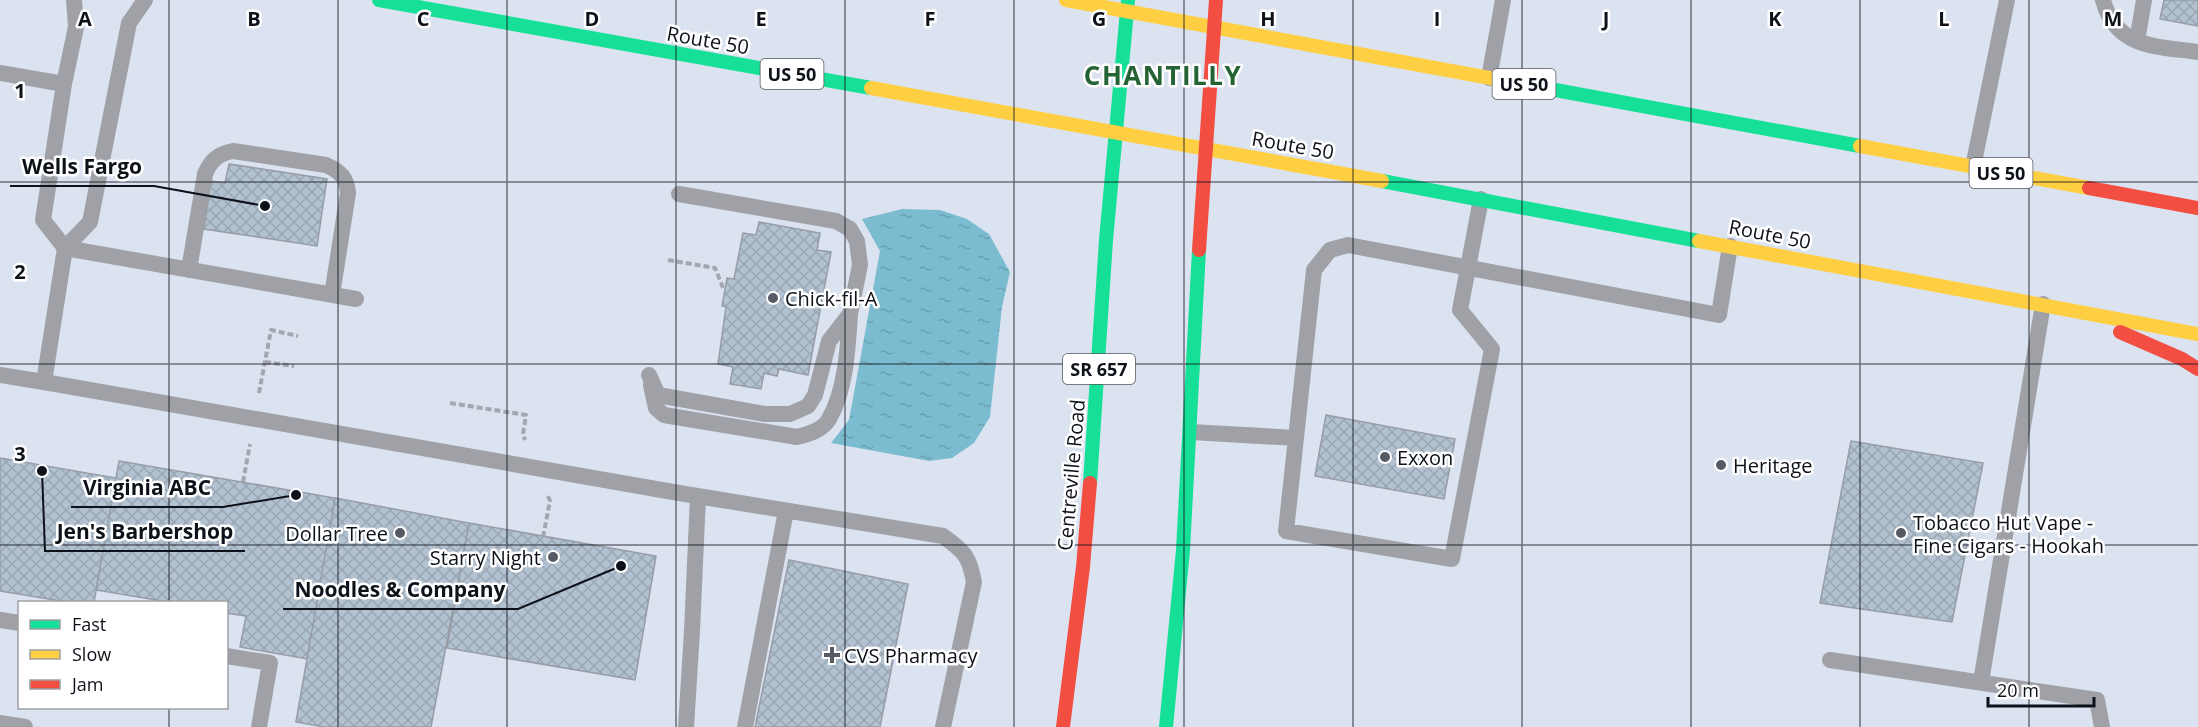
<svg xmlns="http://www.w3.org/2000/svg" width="2198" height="727" font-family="'Open Sans',sans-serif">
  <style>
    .water { fill: url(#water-ripples) }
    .building { fill: url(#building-cross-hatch); stroke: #969da6; stroke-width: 1.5 }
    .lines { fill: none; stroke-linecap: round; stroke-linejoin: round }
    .path { stroke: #a4a7af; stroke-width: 4; stroke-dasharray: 6 3; stroke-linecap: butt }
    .lane { stroke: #9fa1a7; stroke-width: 16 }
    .fast { stroke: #16e098; stroke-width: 14 }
    .slow { stroke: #ffcf43; stroke-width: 14 }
    .jam { stroke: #f24e42; stroke-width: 14 }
    .grid { fill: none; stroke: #0d1119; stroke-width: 1.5; stroke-opacity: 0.55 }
    .poi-dot { fill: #555a64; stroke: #fff; stroke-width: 2 }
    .labels { text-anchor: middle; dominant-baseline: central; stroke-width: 5; stroke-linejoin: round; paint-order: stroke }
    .shield { fill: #fff; stroke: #56585e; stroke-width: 1.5 }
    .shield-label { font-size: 18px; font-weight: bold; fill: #0d1119 }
    .street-label { font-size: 20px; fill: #0d1119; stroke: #fff }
    .poi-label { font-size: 20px; fill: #0d1119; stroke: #fff; text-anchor: start }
    .district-label { font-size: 26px; font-weight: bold; letter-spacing: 1.5px; fill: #236334; stroke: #fff }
    .grid-label { font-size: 20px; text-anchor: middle; font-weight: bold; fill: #0d1119; stroke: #fff; stroke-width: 5; stroke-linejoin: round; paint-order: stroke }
    .leader { fill: none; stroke: #0d1119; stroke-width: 2 }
    .callout-dot { fill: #0d1119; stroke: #fff; stroke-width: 2 }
    .callout-label { font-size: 21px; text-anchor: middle; font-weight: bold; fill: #0d1119; stroke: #fff; stroke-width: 5; stroke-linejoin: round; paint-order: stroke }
  </style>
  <defs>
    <pattern id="water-ripples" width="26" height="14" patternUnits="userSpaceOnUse" patternTransform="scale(1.5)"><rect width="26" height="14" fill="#7cbcd0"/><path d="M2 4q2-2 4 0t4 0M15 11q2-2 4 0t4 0" fill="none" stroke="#6aa1b2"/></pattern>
    <pattern id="building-cross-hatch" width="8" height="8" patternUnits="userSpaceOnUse" patternTransform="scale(1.5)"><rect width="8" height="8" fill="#b3c2d1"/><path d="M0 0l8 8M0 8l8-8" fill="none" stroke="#99a6b3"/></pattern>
  </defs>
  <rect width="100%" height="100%" fill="#dbe2f0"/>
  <path class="water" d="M902,209L940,210L967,219L989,234L1010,272L1002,307L990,417L974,443L952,458L929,461L831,443L849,420L880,251L862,219Z"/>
  <path class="building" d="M2164,0H2198V26L2160,19Z
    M229,164L327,179L317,246L204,229L211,181L225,183Z
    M759,222L820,233L817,250L831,252L808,375L779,369L777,376L764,373L761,389L730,384L733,367L718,364L726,307L722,306L727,278L734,279L743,233L756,235Z
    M1326,415L1455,439L1444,499L1315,476Z
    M1851,441L1983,463L1952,622L1820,603Z
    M0,458L116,478L94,602H67L0,591Z
    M119,461L335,498L307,659L240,647L246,616L226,613V602H168L96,590Z
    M335,498L469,523L431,727H324L296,722Z
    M469,523L656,556L635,680L447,648Z
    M789,560L908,584L880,727H755Z"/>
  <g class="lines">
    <path class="path" d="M668,260L715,268L724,290
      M265,362L294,366
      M259,393L271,330L298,336
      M450,403L526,415L523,434L525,440
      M243,482L250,444
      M543,537L550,501L548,496"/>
    <path class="lane" d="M74,0L76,27L64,84L43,220L65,248L356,299
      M145,0L129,23L90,222L65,248L44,382L679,493L943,536C965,552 969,556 974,582L943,727
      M2103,0C2116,49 2157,46 2198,52
      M2137,41L2144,0
      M0,73L64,84
      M1489,78L1503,0
      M1973,167L2007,0
      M1481,199L1460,310L1492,349L1452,559L1286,531L1314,270L1330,250L1348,245L1719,315L1730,246
      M189,270L205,174C211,160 218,154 233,151L326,165C340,171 347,178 348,193L332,295
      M0,375L44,382
      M649,375L658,395L765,414H790L808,406L815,395L829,341L850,314L860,265L857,241L850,229L836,221L679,194
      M651,385L656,408L664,415L797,437C809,434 823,430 829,419C846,390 848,346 850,314
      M1191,432L1296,438
      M0,620L20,623
      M226,656L270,663L259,727
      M1830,660L2097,700L2102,727
      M1981,682L2043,304
      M0,723L25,727
      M686,727L692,631L698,496
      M745,727L786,511"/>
    <path class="fast" d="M379,0L871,88
      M1539,87L1860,146
      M1382,181L1699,241
      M1090,483L1106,240L1128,0
      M1166,727L1183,550L1199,250"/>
    <path class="slow" d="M1066,0L1539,87
      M871,88L1382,181
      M1860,146L2089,188
      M1699,241L2198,334"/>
    <path class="jam" d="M2089,188L2198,208
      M1199,250L1216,0
      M2120,332L2182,359L2198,369
      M1063,727L1083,567L1090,483"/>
  </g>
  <path class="grid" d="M169,0V602M338,0V727M507,0V727M676,0V727M845,0V727M1014,0V727M1184,0V727M1353,0V727M1522,0V727M1691,0V727M1860,0V727M2029,0V727M0,182H2198M0,364H2198M0,545H2198M169,708V727"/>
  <g class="poi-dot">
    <circle cx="773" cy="298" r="6"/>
    <circle cx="1385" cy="457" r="6"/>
    <circle cx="1721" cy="465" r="6"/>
    <circle cx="400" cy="533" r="6"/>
    <circle cx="1901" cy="533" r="6"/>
    <circle cx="553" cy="557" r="6"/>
    <path d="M829 646h6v6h6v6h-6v6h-6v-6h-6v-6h6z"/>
  </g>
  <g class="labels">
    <g class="shield">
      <rect x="760.5" y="59" width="63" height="30" rx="4.5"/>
      <rect x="1492.5" y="69" width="63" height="30" rx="4.5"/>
      <rect x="1969.5" y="158" width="63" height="30" rx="4.5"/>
      <rect x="1063" y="354" width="72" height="30" rx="4.5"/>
    </g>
    <g class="shield-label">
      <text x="792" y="74">US 50</text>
      <text x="1524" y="84">US 50</text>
      <text x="2001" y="173">US 50</text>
      <text x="1099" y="369">SR 657</text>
    </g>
    <g class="street-label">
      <text transform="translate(708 40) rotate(10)">Route 50</text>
      <text transform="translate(1293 145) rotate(10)">Route 50</text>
      <text transform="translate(1770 234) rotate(11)">Route 50</text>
      <text transform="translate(1071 475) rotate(-85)">Centreville Road</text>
    </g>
    <g class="poi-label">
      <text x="785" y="298">Chick-fil-A</text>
      <text x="1397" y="457">Exxon</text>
      <text x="1733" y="465">Heritage</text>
      <text x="1913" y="522">Tobacco Hut Vape -<tspan x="1913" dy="23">Fine Cigars - Hookah</tspan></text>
      <text x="388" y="533" text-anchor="end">Dollar Tree</text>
      <text x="541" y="557" text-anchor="end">Starry Night</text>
      <text x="844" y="655">CVS Pharmacy</text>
    </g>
    <g class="district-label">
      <text x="1163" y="75">CHANTILLY</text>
    </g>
  </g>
  <g class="grid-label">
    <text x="85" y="26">A</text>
    <text x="254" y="26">B</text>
    <text x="423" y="26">C</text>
    <text x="592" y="26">D</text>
    <text x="761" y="26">E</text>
    <text x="930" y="26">F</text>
    <text x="1099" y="26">G</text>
    <text x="1268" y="26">H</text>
    <text x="1437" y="26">I</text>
    <text x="1606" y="26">J</text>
    <text x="1775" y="26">K</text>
    <text x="1944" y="26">L</text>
    <text x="2113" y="26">M</text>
    <text x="20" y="98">1</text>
    <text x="20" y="279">2</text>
    <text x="20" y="461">3</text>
  </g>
  <path class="leader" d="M265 206L154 186H10M296 495L223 507H71M42 471L45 551H245M621 566L518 609H283"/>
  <g class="callout-dot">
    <circle cx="265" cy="206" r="6"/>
    <circle cx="296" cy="495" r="6"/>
    <circle cx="42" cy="471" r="6"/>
    <circle cx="621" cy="566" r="6"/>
  </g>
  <g class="callout-label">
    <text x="82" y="174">Wells Fargo</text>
    <text x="147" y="495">Virginia ABC</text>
    <text x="145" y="539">Jen's Barbershop</text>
    <text x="400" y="597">Noodles &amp; Company</text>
  </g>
  <rect x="18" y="601" width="210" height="108" fill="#ffffff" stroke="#9ea0a3" stroke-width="1.5"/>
  <rect x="30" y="620" width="30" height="9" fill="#16e098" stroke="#9ea0a3" stroke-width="1.5"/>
  <text x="72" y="631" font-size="18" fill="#0d1119">Fast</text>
  <rect x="30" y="650" width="30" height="9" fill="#ffcf43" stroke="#9ea0a3" stroke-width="1.5"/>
  <text x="72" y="661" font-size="18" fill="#0d1119">Slow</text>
  <rect x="30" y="680" width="30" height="9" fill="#f24e42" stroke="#9ea0a3" stroke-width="1.5"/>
  <text x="72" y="691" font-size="18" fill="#0d1119">Jam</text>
  <path d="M1988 697v9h106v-9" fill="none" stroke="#0d1119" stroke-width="3"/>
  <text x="1997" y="697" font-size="18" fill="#0d1119" stroke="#ffffff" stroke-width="4.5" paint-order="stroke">20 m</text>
</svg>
